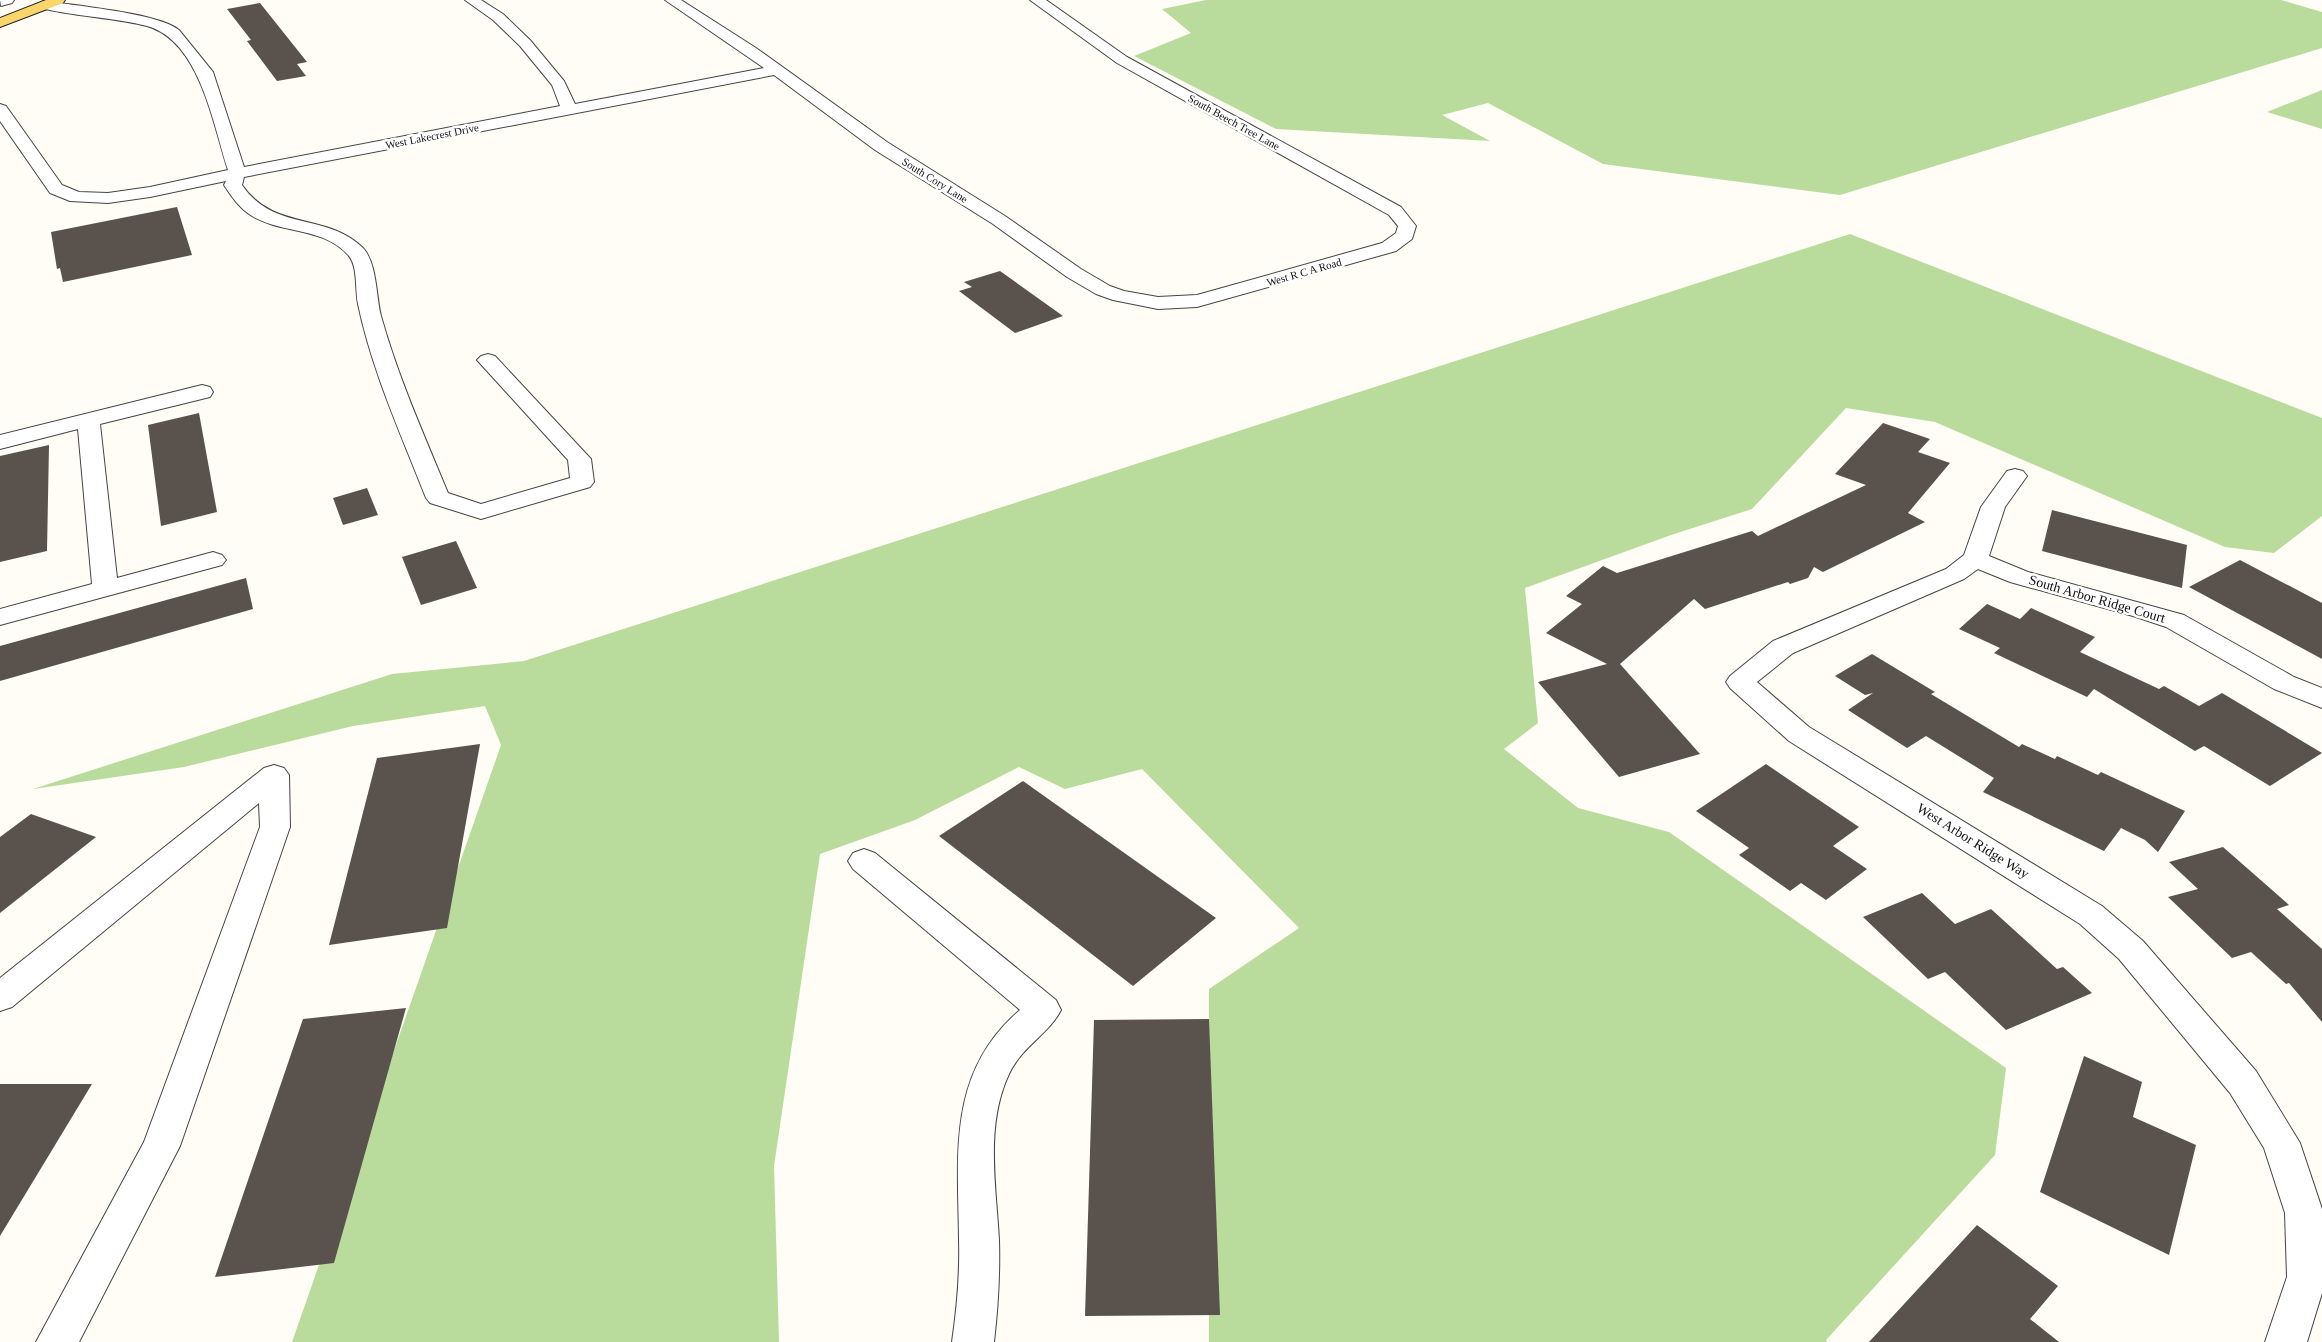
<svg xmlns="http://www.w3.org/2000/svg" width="2322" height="1342" font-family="'Times New Roman',serif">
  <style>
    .forest { fill: #b9dc9c }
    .building { fill: #5a524d }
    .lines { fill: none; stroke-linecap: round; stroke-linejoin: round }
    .minor-casing { stroke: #444; stroke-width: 2 }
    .major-casing { stroke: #222; stroke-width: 2 }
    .minor { fill: #fff; fill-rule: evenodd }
    .major { fill: #f9d66b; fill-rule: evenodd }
    .labels { text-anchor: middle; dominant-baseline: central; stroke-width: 5; stroke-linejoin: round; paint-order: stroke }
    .far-street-label { font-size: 11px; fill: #111; stroke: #fff }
    .street-label { font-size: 14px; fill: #111; stroke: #fff }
  </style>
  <rect width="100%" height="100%" fill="#fffdf5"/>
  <path class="forest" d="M1206,0H2281L2322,12V48L1840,195L1603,164L1488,103L1442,115L1490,141L1276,129L1134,56L1191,33L1162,9Z
    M2322,90V129L2267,112Z
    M1850,234L2322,418V516L2274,553L2225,547L1935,422L1846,408L1752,509L1671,535L1525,588L1538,723L1504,749L1578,808L1669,832L2006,1068L1995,1155L1826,1340L1827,1342H1209V989L1299,928L1142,769L1065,789L1019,767L915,820L820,854L774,1166L779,1342H292L501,745L485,706L353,726L184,767L33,789L392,674L524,661Z"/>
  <path class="building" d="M260,3L307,62L297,64L306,76L277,81L247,41L251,40L227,9Z
    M177,207L192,255L63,282L60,268L57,269L51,232Z
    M1000,271L1063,316L1015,333L959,291L972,287L964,282Z
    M199,413L217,512L161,526L148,425Z
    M1883,423L1930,439L1918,452L1950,463L1908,513L1925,522L1823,572L1814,567L1808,578L1790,584L1788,582L1705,609L1694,599L1620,664L1700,754L1619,777L1538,682L1607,664L1546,633L1582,604L1566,596L1603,566L1617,573L1752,531L1758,536L1866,485L1835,474Z
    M49,445L47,551L0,562V456Z
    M367,488L378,515L343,525L333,498Z
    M2052,510L2187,545L2182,588L2042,551Z
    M456,541L477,588L421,605L402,557Z
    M2240,560L2322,603V659L2189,587Z
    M246,578L253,609L0,681V646Z
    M1987,604L2020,619L2031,608L2095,637L2080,652L2159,689L2164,686L2199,706L2222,693L2322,753L2270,786L2204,746L2195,751L2094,689L2087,697L1994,653L2000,648L1959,629Z
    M1872,654L1935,692L1931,694L2019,747L2022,744L2055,759L2057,756L2098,775L2101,772L2185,811L2158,852L2145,840L2121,828L2104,851L1983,792L1994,778L1926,736L1907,748L1848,710L1873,693L1865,695L1835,676Z
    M480,744L447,928L329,945L377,758Z
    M1766,764L1859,827L1833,846L1867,869L1826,900L1801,883L1790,891L1739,855L1749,848L1696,811Z
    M1023,781L1216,918L1133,986L939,836Z
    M31,814L96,837L0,913V837Z
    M2223,847L2289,905L2277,909L2322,949V1022L2289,983L2286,984L2251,952L2232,958L2168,897L2198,889L2169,862Z
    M1922,893L1955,924L1991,909L2057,969L2063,967L2092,993L2006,1030L1945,972L1928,979L1863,917Z
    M406,1008L334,1263L215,1277L303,1019Z
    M1209,1019L1220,1315L1085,1316L1094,1020Z
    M2084,1056L2142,1082L2133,1117L2196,1145L2169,1255L2040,1192Z
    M0,1084H92L0,1236Z
    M1977,1225L2058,1286L2030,1319L2059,1342H1869Z"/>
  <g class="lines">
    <g class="minor-casing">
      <path id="minor" d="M0,0H14L12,3L1,6Z
        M465,0H481L503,14L530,40L564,81L575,104L764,68L665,0H681L756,48L887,142L1005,216L1081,269L1110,286L1124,291L1158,297L1197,295L1382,243L1396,233L1398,226L1389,215L1117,63L1030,0H1046L1127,57L1401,207L1416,226L1412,239L1396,251L1197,307L1158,309L1113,300L1096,294L1067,277L993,224L875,150L774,75L244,177L242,185C274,232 327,212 363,248C377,263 376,296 381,316C398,377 424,435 448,493L481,504L570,478L568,460L477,360L481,356L488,354L495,356L591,459L594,482L590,487L481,519L430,503L426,498C401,434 372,371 358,304C355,290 358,267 349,256C325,227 282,234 252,216C239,208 232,197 224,185L226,181L150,197L108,203L70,201L50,193L0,121V104L6,106L62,185L79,192L108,193L150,187L228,170C213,124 200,41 147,26C113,17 76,17 41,8L39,5L41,2L46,1C76,6 158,13 179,30L213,72L244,167L560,106L552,85L520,46L493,20Z
        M202,385L210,387L213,392L210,397L100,424L117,578L213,552L222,555L226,560L222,565L0,625V609L92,584L78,429L0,449V435Z
        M2015,469L2023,471L2027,476L2005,507L1989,556L2028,572L2184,615L2294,677L2322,688V708L2274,689L2166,627L2133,616L2010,582L1978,569L1964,579L1793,653L1757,682L1809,727L2102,906L2143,941L2256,1071L2300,1143L2322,1209V1293L2307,1342H2265L2287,1277L2285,1213L2264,1148L2230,1093L2119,959L2080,924L1789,741L1730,688L1726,682L1730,676L1773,641L1946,569L1964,555L1981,507L2007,471Z
        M274,765L284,768L289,775L290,827L180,1146L79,1342H36L144,1142L260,827L259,803L12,1007L0,1011V978L264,768Z
        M864,849L875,853L1056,1000L1061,1010C1049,1034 1022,1046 1009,1074C985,1125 996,1185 999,1240C1000,1274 998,1308 994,1342H952C957,1308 960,1274 959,1239C958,1154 947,1072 1020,1010L853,869L848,861L853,853Z"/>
    </g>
    <g class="major-casing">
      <path id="major" d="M46,0H65L63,3L0,27V18Z"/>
    </g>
    <use href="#minor" class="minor"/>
    <use href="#major" class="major"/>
  </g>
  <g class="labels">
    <g class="far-street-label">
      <text transform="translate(1234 122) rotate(29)">South Beech Tree Lane</text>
      <text transform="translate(432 136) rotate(-11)">West Lakecrest Drive</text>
      <text transform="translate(935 180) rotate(32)">South Cory Lane</text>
      <text transform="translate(1304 272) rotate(-16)">West R C A Road</text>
    </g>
    <g class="street-label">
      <text transform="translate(2097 599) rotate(16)">South Arbor Ridge Court</text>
      <text transform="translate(1973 841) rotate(32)">West Arbor Ridge Way</text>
    </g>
  </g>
</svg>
